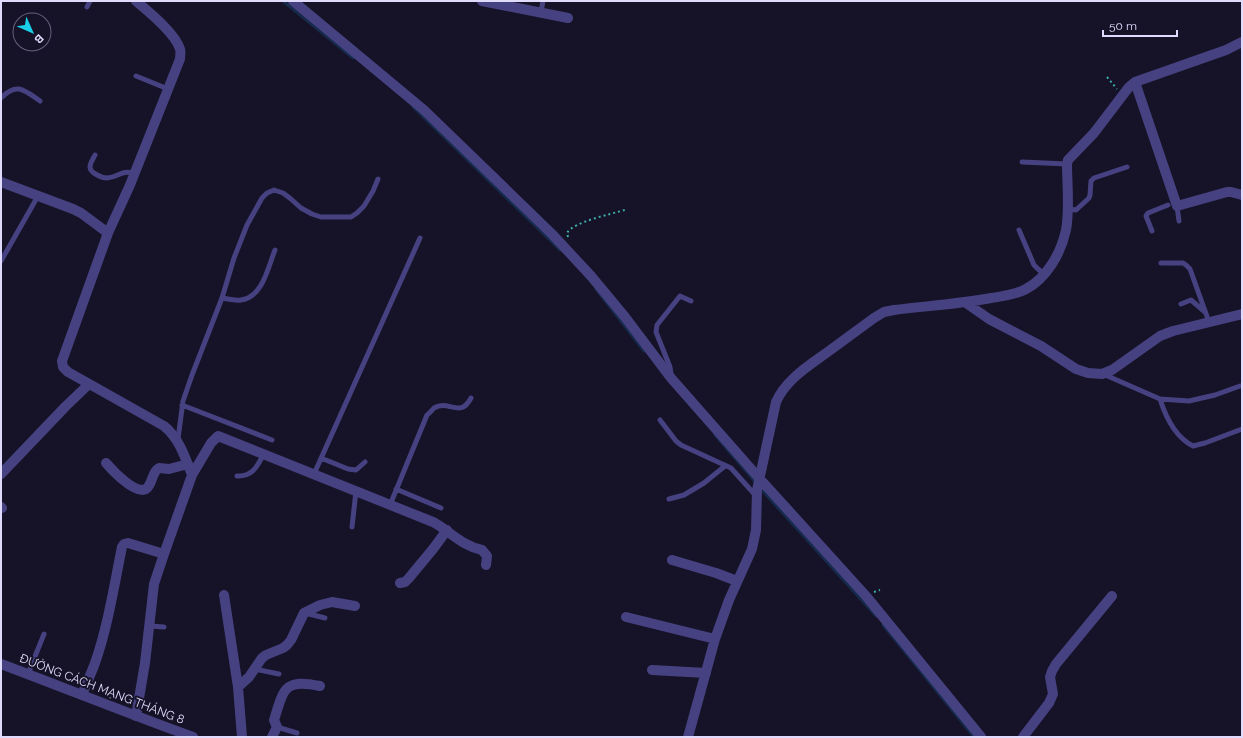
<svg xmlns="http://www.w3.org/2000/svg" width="1243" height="738" font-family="Raleway,sans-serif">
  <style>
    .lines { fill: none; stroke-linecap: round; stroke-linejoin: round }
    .stream { stroke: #162a4c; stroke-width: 3 }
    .path { stroke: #3cafab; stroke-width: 2; stroke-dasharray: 2 3; stroke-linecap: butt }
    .service { stroke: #464281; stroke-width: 5 }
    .minor { stroke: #464281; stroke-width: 10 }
    .tertiary { stroke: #464281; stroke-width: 10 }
    .labels { text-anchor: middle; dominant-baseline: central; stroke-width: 4; stroke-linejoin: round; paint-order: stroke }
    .street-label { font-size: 12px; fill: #e0dbfc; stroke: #161227 }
  </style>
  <rect width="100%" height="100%" fill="#161227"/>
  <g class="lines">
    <path class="stream" d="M283,1L353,58
      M413,107L560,250
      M596,289L644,351
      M715,435L757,484
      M760,488L876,616
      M883,625L974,737"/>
    <path class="path" d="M1107,77L1117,89
      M568,237L567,233C573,222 611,214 625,210
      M874,592L880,590"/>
    <path class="service" d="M87,7L90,1
      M541,12L543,1
      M136,76L168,89
      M1,98C17,82 24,90 40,101
      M95,155C93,159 90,163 90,167C90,173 102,178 107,178C119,177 120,170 135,173
      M1022,162L1067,164
      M1177,206L1179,221
      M1068,209L1076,210L1089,198L1090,195L1091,181L1094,178L1127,167
      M1019,230L1034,265L1038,269L1044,274
      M1152,231L1146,216L1148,213L1168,205
      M1,261L38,196
      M1161,263H1183L1186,265L1190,269L1209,322
      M222,298C228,299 235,301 241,300C263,297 268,267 275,250
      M1181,304L1191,300L1205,312
      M671,374L670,367L656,332L657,325L680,296L691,301
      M1103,374L1160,399L1189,401L1215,395L1240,386
      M1160,399C1166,418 1175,437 1193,446L1205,443L1242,429
      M182,405L272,440
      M660,420L676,441L681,445L731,468L757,497
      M178,439L183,401L192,375L222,298L234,258L247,225L262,198L267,193L274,190L283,193L291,199L301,208L312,214L321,217H351L357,213L364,206L373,191L378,179
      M321,458L348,469L356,470L365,462
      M314,474L420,238
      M237,476C253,477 257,466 264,454
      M396,489L441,508
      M669,499L684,495L704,483L725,466
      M390,505L427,415C430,413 432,410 434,408C449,399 460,419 471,398
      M352,527L356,491
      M305,613L325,618
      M150,626L164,627
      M254,669L279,674
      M28,674L44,634
      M277,727L297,733"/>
    <path class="minor" d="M136,1C149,12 175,33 180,49C181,52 180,56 180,59L130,185L108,233L62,361L63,367L68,372L164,426C179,438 185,457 192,475
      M293,1L424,110L552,234L591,276L625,317L671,378L759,478L866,596L981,737
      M482,1L568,18
      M1135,82L1177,206L1227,192H1231L1242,195
      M1,182L73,209L81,213L108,233
      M966,303L989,319L1041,346L1076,369L1088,373L1102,374L1112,370L1160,336L1173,331L1242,314
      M106,463C112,470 139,499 148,487C153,481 152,472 159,468L169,469L188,464
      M1,474L66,406L89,384
      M1,507L2,508
      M672,560L716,573L737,581
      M400,583L405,582L409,578L433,549L447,530
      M224,595L238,687L242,737
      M626,617L715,639
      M652,670L706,673
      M238,687L249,677L262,658L266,655L283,648L287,645L291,640L304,613L320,605L332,602L355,606
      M82,695C86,684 91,674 95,663C108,626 114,586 122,547L124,544L128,543L164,554
      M136,716L145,663L154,584L164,554L192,475L211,443L218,436L433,522C450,531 462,546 482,550L487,556L486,565
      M272,737L277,727L274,720L275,717C284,687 286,679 320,686
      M688,737L715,639L729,600L752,549L756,530L757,490L776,402C786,379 810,365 829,351C844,340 859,329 874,318L884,312L894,310C926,306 959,304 991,298C1003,296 1015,295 1026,289C1047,278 1061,253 1066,230C1070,209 1067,185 1067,164L1068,160L1094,133L1129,87L1135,82L1226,50L1242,42
      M1023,737L1049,703L1053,694L1050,677L1052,671L1056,664L1112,596"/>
    <path class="tertiary" d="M1,664C65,688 129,714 193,737"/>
  </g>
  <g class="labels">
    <g class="street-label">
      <text transform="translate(102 689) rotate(21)">ĐƯỜNG CÁCH MẠNG THÁNG 8</text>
    </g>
  </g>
  <rect width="1243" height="738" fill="none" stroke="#e0dbfc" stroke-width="4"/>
  <g transform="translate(32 32) rotate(135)"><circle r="19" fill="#161227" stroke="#67627c"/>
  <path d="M0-3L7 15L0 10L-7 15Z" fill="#1acfe9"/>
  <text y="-6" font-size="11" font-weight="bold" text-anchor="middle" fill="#e0dbfc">B</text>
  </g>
  <path d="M1103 30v6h74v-6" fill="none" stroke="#e0dbfc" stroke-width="2"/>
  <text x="1109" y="30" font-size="12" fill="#e0dbfc" stroke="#161227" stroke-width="3" paint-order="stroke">50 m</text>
</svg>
